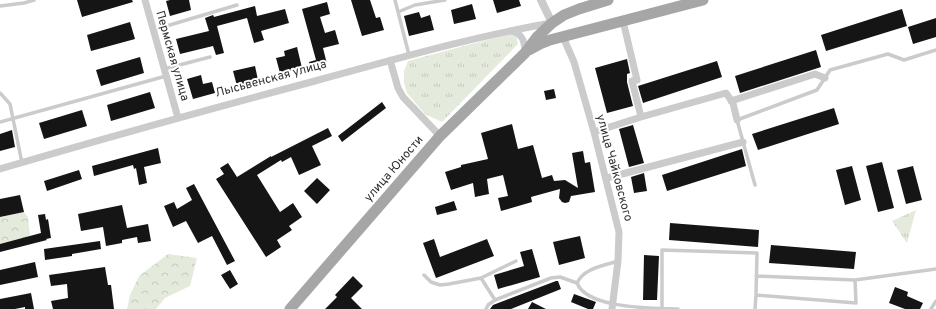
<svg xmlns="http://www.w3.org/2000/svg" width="936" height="309" font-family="Overpass,sans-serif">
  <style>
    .grass { fill: url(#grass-tufts) }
    .forest { fill: url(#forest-crowns) }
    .building { fill: #151515 }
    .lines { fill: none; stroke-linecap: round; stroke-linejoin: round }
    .service { stroke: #cbcbcb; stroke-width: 3.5 }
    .minor { stroke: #cbcbcb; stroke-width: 7 }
    .tertiary { stroke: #cbcbcb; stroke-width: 8 }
    .primary { stroke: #a6a6a6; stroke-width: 11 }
    .labels { text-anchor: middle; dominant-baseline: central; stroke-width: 4; stroke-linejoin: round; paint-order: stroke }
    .street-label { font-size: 12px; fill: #2e2e2e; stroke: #fff }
  </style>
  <defs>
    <pattern id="grass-tufts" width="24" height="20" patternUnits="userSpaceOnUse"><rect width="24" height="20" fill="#e4ebdd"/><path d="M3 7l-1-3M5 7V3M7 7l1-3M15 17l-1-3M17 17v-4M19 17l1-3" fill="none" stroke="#c4cabe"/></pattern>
    <pattern id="forest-crowns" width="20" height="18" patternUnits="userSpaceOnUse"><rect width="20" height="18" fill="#e4ebdd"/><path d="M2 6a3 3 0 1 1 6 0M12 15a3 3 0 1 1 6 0" fill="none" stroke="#c4cabe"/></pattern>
  </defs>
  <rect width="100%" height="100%" fill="#fff"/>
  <path class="grass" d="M509,34L516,35L518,44L442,122L425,114L407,93L404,83V71L408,61Z
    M916,210L907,243L892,221Z"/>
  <path class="forest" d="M24,212L28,217L30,236L0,244V217Z
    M168,254L197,258L190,286L165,298L156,309H127L130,295L139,276Z"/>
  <path class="building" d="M77,0H132L133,2L82,17Z
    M170,0H189L191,10L170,16L166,1Z
    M351,0H370L376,18L380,17L384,30L362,36Z
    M493,0H519L521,6L497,13Z
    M327,2L330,14L320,17L325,33L335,30L339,44L323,48L327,64L311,69L309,62L316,60L302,9Z
    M472,4L476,19L454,24L451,10Z
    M255,6L257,16L285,9L289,23L261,31L264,40L254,43L247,18L217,26L224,53L216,55L213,46L180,54L176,39L209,31L205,18L213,15L214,17Z
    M902,9L907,26L826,51L821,35Z
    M419,12L421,18L430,15L434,30L409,36L404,16Z
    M936,18V37L913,44L908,27Z
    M130,22L135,39L91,51L87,35Z
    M297,47L302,68L280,73L276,58L285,56L284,51Z
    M816,50L821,67L740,93L735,76Z
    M140,57L144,73L101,86L96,70Z
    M627,59L630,73L627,74V82L633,106L607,113L595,68Z
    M717,61L722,77L643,103L638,86Z
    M255,66L258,80L237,86L233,71Z
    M201,75L203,84L212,82L215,93L193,99L187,79Z
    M554,89L556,98L546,100L544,91Z
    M150,92L155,108L111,121L107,105Z
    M382,102L386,108L342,142L338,136Z
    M834,108L839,124L758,150L752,134Z
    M82,110L87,126L44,139L39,123Z
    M512,124L518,149L533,145L542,178L552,175L554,181L565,180L578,188L572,153L583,151L585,163L590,162L595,192L571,196L569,202L565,203L562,202L559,198L560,189L531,197L532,202L501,211L498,198L508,196L503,175L487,179L489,194L475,197L473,183L451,190L445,172L461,167V165L488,159L481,133Z
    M633,125L644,163L629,167L619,129Z
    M328,128L332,136L312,146L321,165L299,175L291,157L282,162L281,160L257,175L280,212L293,203L302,217L289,226L292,230L277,240L281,247L266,257L216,179L224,174L220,168L228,163L237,177L271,156V157Z
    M12,130L15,147L0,151V134Z
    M158,148L161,163L144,167L147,183L139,185L136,168L134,169L133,165L94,176L92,166Z
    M742,149L746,166L667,191L662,175Z
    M882,162L894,208L878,212L866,166Z
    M852,166L861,200L845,205L836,170Z
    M913,166L922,200L906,204L897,170Z
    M79,170L82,179L47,191L44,181Z
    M644,173L647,191L634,193L631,177Z
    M317,178L330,190L317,204L304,191Z
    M194,184L235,261L227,265L212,236L198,243L186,221L173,227L164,206L174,202L177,209L192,200L186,188Z
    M20,195L24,212L0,217V199Z
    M454,201L457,210L437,215L435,207Z
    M122,205L127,228L148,224L151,241L138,243L137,237L122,240V243L106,246L103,227L81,231L78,214Z
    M45,214L46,220L48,219L51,238L46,239L47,240L0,252V244L41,233L38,215Z
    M670,223L759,230L758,247L669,240Z
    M580,236L585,258L559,265L553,242Z
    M434,239L440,257L487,239L494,256L436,278L423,243Z
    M100,241L101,249L72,254V256L45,260L44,249Z
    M771,245L856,252L854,269L769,263Z
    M532,249L540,277L498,289L494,275L524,266L520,252Z
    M644,255L659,256L657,300H643Z
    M35,262L38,277L0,285V270Z
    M105,267L108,285H111L114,309H53L51,301L68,298L67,284L51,286L49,275Z
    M230,270L238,284L230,289L221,275Z
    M353,276L363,286L351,298L362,309H325L337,297L335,295Z
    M556,281H558L561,289L511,309H490L493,305Z
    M895,287L908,292L907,296L923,303L920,309H905L889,303Z
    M31,293L34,309H25V307L15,309H0V299Z
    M574,294L596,302L593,309H588L571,302Z
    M532,302L546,309H528Z"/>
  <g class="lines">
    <path class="service" d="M395,0L409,55
      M0,6L24,3L34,0
      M398,12L415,5L445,0
      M153,30L237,5
      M164,69L210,57
      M0,93L10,104L22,163
      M0,122L166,76
      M755,185L737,120L817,90L830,70L888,54L904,60L936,50
      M618,261C603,266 584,268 577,283C587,309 653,308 678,309
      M424,275L431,282L440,285L449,284L481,278L516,261
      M756,276L855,280L936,269
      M481,278L495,300
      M662,308V250L757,253L756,295
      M486,309L488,305L495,300L551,278L560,277L577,283
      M755,309L756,295L856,303L855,280
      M931,309L936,301"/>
    <path class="minor" d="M145,0L178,118
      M511,31C523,33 525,43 525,53
      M563,37L574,62L594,132L619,232L618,261L612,309
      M390,60L398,88L403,97L440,136
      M731,101L815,74L825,78
      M641,117L726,93L733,103L737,120
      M594,132L641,117L632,81L637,80L623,21
      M0,169C105,138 210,109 315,81C393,60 471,37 551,23
      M607,178L743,142"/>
    <path class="tertiary" d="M541,0L552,23"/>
    <path class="primary" d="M529,50L540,44L550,40L703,0
      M290,309L440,136L525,53L537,37L552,23L564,15L579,9L608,0"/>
  </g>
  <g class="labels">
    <g class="street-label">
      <text transform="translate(172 56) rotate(74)">Пермская улица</text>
      <text transform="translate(271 79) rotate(-15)">Лысьвенская улица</text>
      <text transform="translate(614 168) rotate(75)">улица Чайковского</text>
      <text transform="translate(394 169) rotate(-49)">улица Юности</text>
    </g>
  </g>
</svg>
